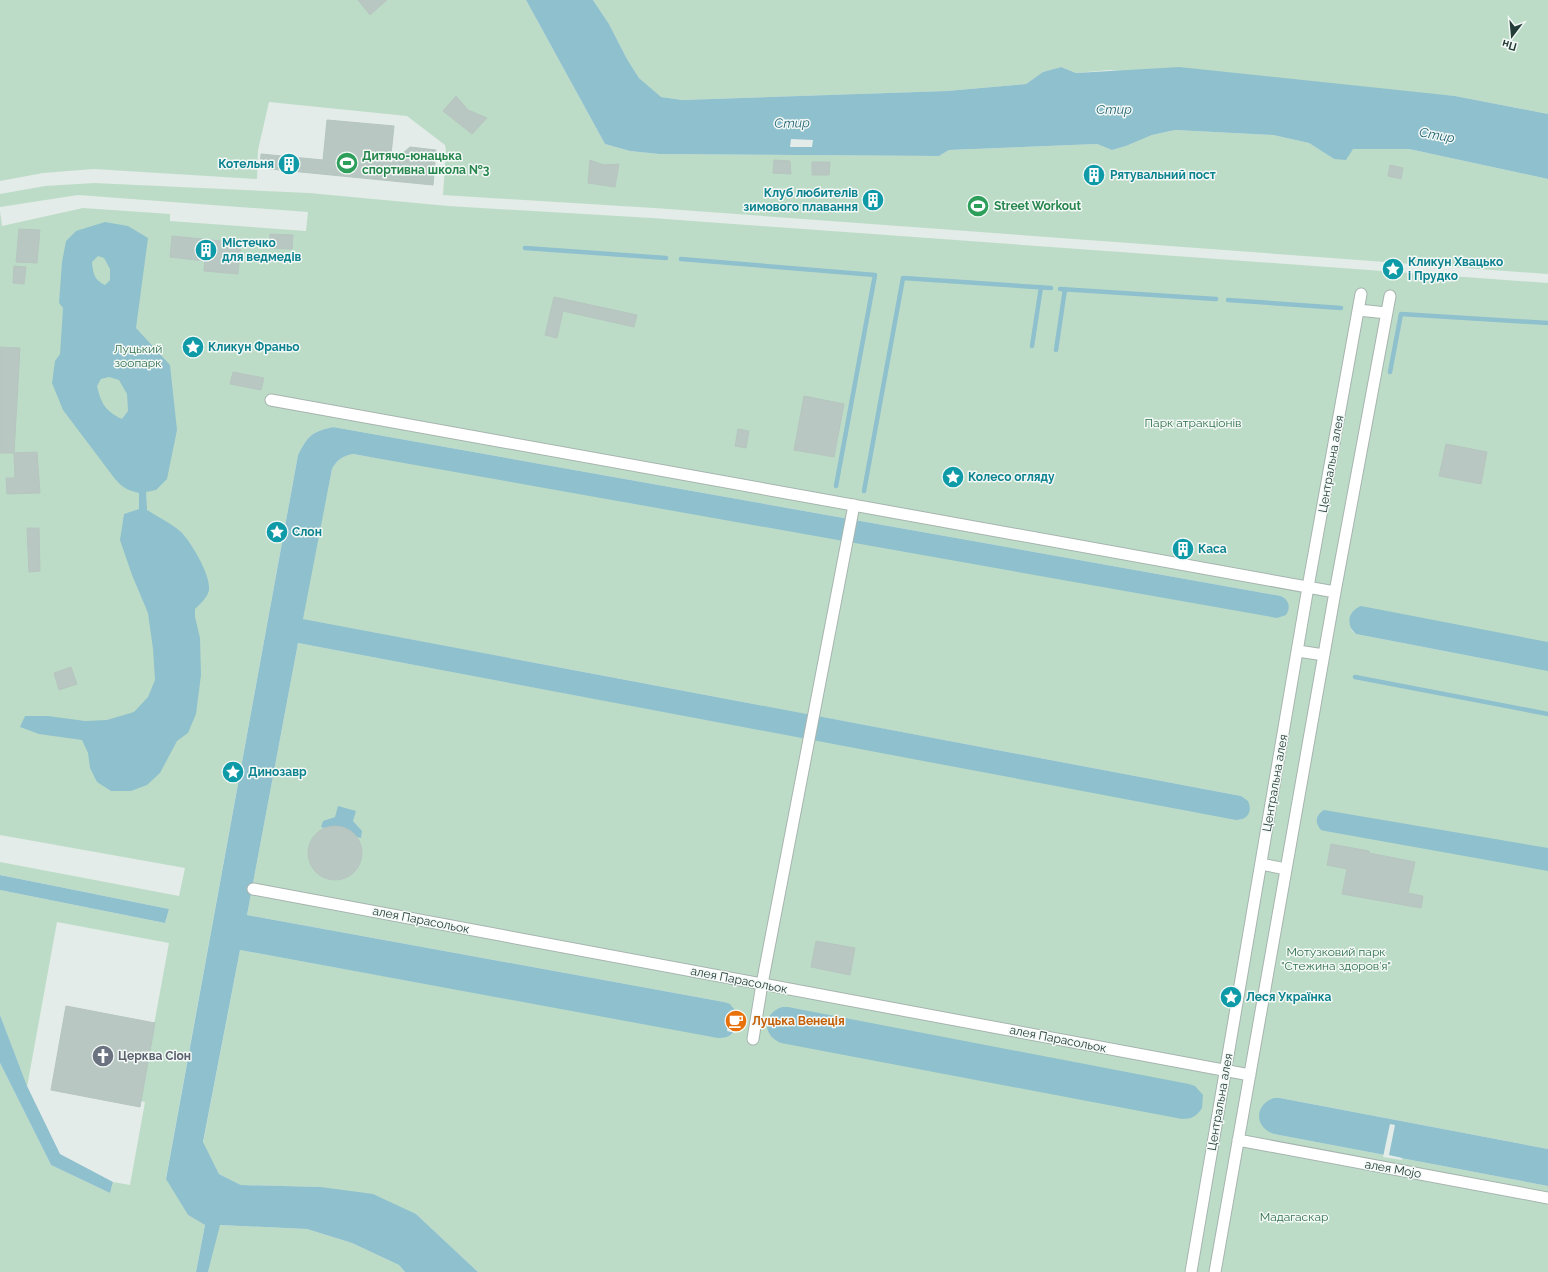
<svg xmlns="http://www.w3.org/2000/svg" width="1548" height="1272" font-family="Raleway,sans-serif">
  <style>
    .green { fill: #bddcc7; fill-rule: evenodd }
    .water { fill: #8fc0cd; fill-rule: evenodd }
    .pier { fill: #e3ece8 }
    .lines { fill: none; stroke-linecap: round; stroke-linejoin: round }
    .stream { stroke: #8fc0cd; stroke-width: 4.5 }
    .building { fill: #b9c7c2; stroke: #b6c5c0 }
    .pedestrian-casing { stroke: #a6b4af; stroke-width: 13 }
    .pedestrian { stroke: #fff; stroke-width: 11 }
    .labels { text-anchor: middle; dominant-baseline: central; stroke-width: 3; stroke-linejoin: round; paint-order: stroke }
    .leisure-label { font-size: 12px; font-weight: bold; fill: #27864d; stroke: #f3f9f6; text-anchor: start }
    .culture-label { font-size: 12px; font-weight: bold; fill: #0d838f; stroke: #f3f9f6; text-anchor: start }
    .park-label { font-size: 12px; fill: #31704d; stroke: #f3f9f6 }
    .street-label { font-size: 12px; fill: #243c37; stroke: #f3f9f6 }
    .food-label { font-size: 12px; font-weight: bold; fill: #c56008; stroke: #f3f9f6; text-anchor: start }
    .worship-label { font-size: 12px; font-weight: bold; fill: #5b616d; stroke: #f3f9f6; text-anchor: start }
    .water-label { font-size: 13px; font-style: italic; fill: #226274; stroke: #f3f9f6 }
  </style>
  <rect width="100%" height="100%" fill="#e3ece8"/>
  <path class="green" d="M0,0H526L605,144L630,151L659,154L939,156L949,150L1097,144L1112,150L1126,146L1152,135L1175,130L1273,135L1309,143L1334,159L1353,149H1409L1548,179V274L654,208L443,195L446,150L445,145L407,116L269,102L258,150L257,179L94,169L43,173L0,181Z
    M593,0H1548V114L1455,96L1109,70L1076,73L1061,67L1043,72L1026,84L947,91L682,100L660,97L639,78L627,59L609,24Z
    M94,183L309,193L448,206L652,218L1548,283V1149L1280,1098C1269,1102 1261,1103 1259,1116L1274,1134L1548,1186V1272H478L416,1214L321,1187L241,1185L219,1174L203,1143L240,950L718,1037L730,1036L735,1031L724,1002L247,915L298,643L1241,820V796L302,619L332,469C337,460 342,456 352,454L1285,598L1281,596L333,427C311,432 308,436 298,455L166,1178L188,1215L205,1225L196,1272H0V1063L51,1165L110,1193L113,1182L130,1185L145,1102L140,1101L169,943L57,922L27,1087L0,1015V890L165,923L169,909L0,875V862L179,896L185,868L0,835V211L2,226L83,208L170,214V221L306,231L308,212L78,195L0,207V194L45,186ZM1349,621L1512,664L1356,634L1352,631Z
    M219,1225L307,1229L352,1243L399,1265L405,1272H208Z"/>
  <path class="water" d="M526,0H593L609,24L627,59L639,78L661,97L682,100L947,91L1026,84L1043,72L1061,67L1076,73L1179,67L1455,96L1548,114V179L1409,149H1353L1346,160L1334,159L1309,143L1273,135L1175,130L1152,135L1126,146L1112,150L1097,144L949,150L939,156L659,154L630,151L605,144Z
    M105,222L128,226L148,238L136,328L170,365L177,430L167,479L156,490L146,492L147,510C158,517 171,523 181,532C191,542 211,575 209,590C208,597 200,604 195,609V617L200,638L201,675L196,714L188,733L177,741L160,773L147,785L131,791H111L97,782L90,768L88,753L82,740L39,734L20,727L25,716H48L85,721L107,720L134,712L148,697L155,680L153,649L148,613L132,575L120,540L124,514L139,509V493C126,490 120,486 112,475L63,410L52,383L55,361L60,354L63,308L59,303L62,262L66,241L76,231ZM98,256L104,258L110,269V280L105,285C94,280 93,273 92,262ZM109,377L119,380L127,394L128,411L122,419C105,411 101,403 97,386L101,379Z
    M333,427L1281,596C1289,600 1291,607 1286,615L1277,618L353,454C342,456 337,460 332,469L303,619L1241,796L1248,801C1253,812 1247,820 1236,820L298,643L247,915L724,1002L730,1004L738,1014C735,1029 736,1038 718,1038L240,950L203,1142L219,1174L241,1185L321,1187L373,1194L416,1214L478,1272H405L399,1265L352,1243L307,1229L220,1225L208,1272H196L205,1225L188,1215L166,1179L298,455C308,436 311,432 333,427Z
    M1361,606L1548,642V671L1356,634C1345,625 1348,611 1361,606Z
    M338,806L356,811L353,821L362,831L361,838L321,827L323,821L335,817Z
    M1324,810L1548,848V871L1325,831L1321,830C1314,822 1316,815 1324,810Z
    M0,875L169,909L165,923L0,890Z
    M782,1007H788L1189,1084L1195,1086L1203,1095L1202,1108C1197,1116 1192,1119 1182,1119L781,1043C762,1035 762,1014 782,1007Z
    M0,1015L27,1086L60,1154L113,1182L110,1193L51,1165L0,1063Z
    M1274,1098H1280L1548,1149V1186L1274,1134C1254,1127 1254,1105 1274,1098Z"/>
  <path class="pier" d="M791,139L813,140L812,147H790Z
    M731,1010L739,1012L740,1013V1026L736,1033L727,1031Z
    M1390,1124L1395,1125L1389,1155L1402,1158V1160L1383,1157Z"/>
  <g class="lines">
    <path class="stream" d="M525,248L666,258
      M681,259L875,275L836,486
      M1060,289L1216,299
      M1228,300L1341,308
      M1032,346L1041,287
      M1056,350L1065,289
      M1390,372L1401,314L1548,323
      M864,491L903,278L1051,288
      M1355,677L1548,714"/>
  </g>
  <path class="building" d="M358,0H387L370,15Z
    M456,96L468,110L487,118L472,134L443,111Z
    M327,120L394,126L390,164L410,147L436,150L433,185L260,168L261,154L323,160Z
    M590,160L604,165L619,164L615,187L588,183Z
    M774,160L790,161L791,174L773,173Z
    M812,162H830L829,175H812Z
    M1390,165L1403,168L1401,179L1388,176Z
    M19,229L40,230L37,263L16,262Z
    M270,234L293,235L292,249L270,248Z
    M172,236L241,243L238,274L204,271L205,261L170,257Z
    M14,266L26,267L24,284L13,283Z
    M554,297L637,315L634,327L563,311L557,338L545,335Z
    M0,347L20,348L14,453H0Z
    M233,372L264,378L261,390L230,384Z
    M804,396L844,404L834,457L794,450Z
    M738,429L749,431L746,448L735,446Z
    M1446,444L1487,452L1481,484L1439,476Z
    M37,452L40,493L7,494L6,478H15L14,453Z
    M27,528H39L40,571L29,572Z
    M71,667L77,684L59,690L54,673Z
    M308 853a27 27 0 1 1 54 0a27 27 0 1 1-54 0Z
    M1331,844L1369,851V853L1415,862L1408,893L1423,896L1421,908L1342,894L1347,869L1327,865Z
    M816,941L855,948L850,975L811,967Z
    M66,1006L155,1023L140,1107L51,1090Z"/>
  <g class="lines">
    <g class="pedestrian-casing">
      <path id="pedestrian" d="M1358,310L1387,313
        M271,400L1335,592
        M1298,651L1324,655
        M1261,864L1286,869
        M253,889L1250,1075
        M753,1039L762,984L854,505
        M1238,1140L1548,1198
        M1191,1272L1308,587L1361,294
        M1215,1272L1335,592L1390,296"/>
    </g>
    <use href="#pedestrian" class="pedestrian"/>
  </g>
  <defs>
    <g id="stadium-disc" transform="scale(1.15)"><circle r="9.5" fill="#2e9e5b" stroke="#f3f9f6"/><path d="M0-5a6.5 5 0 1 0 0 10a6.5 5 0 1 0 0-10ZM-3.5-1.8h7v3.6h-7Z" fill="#fff"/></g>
    <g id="building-disc" transform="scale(1.15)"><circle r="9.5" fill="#0f9aa8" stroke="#f3f9f6"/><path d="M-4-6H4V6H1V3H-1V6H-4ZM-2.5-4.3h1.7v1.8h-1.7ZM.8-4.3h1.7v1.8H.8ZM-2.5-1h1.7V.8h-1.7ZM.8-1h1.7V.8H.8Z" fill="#fff"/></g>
    <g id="sight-disc" transform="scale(1.15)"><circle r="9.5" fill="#0f9aa8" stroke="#f3f9f6"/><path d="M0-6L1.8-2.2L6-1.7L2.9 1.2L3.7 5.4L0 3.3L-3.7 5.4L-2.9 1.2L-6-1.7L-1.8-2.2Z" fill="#fff"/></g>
    <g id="cafe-disc" transform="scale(1.15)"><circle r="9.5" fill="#e8710a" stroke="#f3f9f6"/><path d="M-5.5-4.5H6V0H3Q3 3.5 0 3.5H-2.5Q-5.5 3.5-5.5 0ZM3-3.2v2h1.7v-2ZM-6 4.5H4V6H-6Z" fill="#fff"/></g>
    <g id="church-disc" transform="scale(1.15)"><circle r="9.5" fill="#6b7280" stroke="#f3f9f6"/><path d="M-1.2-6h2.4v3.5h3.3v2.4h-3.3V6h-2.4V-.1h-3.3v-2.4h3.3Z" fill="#fff"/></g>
  </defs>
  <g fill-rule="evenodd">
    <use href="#stadium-disc" x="347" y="163"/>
    <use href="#building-disc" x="289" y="164"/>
    <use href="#building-disc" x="1094" y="175"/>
    <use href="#building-disc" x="873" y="200"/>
    <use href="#stadium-disc" x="978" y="206"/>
    <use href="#building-disc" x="206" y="250"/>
    <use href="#sight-disc" x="1393" y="269"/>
    <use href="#sight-disc" x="193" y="347"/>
    <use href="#sight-disc" x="953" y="477"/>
    <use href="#sight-disc" x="277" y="532"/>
    <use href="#building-disc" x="1183" y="549"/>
    <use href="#sight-disc" x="233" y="772"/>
    <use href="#sight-disc" x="1231" y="997"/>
    <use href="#cafe-disc" x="736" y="1021"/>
    <use href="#church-disc" x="103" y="1056"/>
  </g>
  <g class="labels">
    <g class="leisure-label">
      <text x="362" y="156">Дитячо-юнацька<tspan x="362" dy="14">спортивна школа №3</tspan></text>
      <text x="994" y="206">Street Workout</text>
    </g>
    <g class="culture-label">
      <text x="274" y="164" text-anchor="end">Котельня</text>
      <text x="1110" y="175">Рятувальний пост</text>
      <text x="858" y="193" text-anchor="end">Клуб любителів<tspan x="858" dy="14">зимового плавання</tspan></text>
      <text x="222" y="243">Містечко<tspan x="222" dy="14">для ведмедів</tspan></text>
      <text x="1408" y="262">Кликун Хвацько<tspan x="1408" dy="14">і Прудко</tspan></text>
      <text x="208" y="347">Кликун Франьо</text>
      <text x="968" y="477">Колесо огляду</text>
      <text x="292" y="532">Слон</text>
      <text x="1198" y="549">Каса</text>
      <text x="248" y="772">Динозавр</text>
      <text x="1246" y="997">Леся Українка</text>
    </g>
    <g class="park-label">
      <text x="138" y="349">Луцький<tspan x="138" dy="14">зоопарк</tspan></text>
      <text x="1193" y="423">Парк атракціонів</text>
      <text x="1336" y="952">Мотузковий парк<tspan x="1336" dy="14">"Стежина здоров’я"</tspan></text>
      <text x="1294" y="1217">Мадагаскар</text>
    </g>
    <g class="street-label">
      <text transform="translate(1331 464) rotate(-80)">Центральна алея</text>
      <text transform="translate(1275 783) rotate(-80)">Центральна алея</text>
      <text transform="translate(421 920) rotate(11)">алея Парасольок</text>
      <text transform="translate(739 980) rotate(11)">алея Парасольок</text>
      <text transform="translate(1058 1039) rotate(11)">алея Парасольок</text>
      <text transform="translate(1220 1102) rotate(-80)">Центральна алея</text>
      <text transform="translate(1393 1169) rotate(10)">алея Mojo</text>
    </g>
    <g class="food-label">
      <text x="752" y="1021">Луцька Венеція</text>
    </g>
    <g class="worship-label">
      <text x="118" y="1056">Церква Сіон</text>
    </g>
    <g class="water-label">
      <text x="1114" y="109">Стир</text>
      <text transform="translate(792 123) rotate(-1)">Стир</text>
      <text transform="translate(1437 135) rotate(10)">Стир</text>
    </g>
  </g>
  <g transform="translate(1512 36) rotate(196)" stroke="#f3f9f6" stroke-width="3" paint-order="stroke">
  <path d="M0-3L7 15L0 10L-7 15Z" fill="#243c37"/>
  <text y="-6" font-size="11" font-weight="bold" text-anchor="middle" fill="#243c37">Пн</text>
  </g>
</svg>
